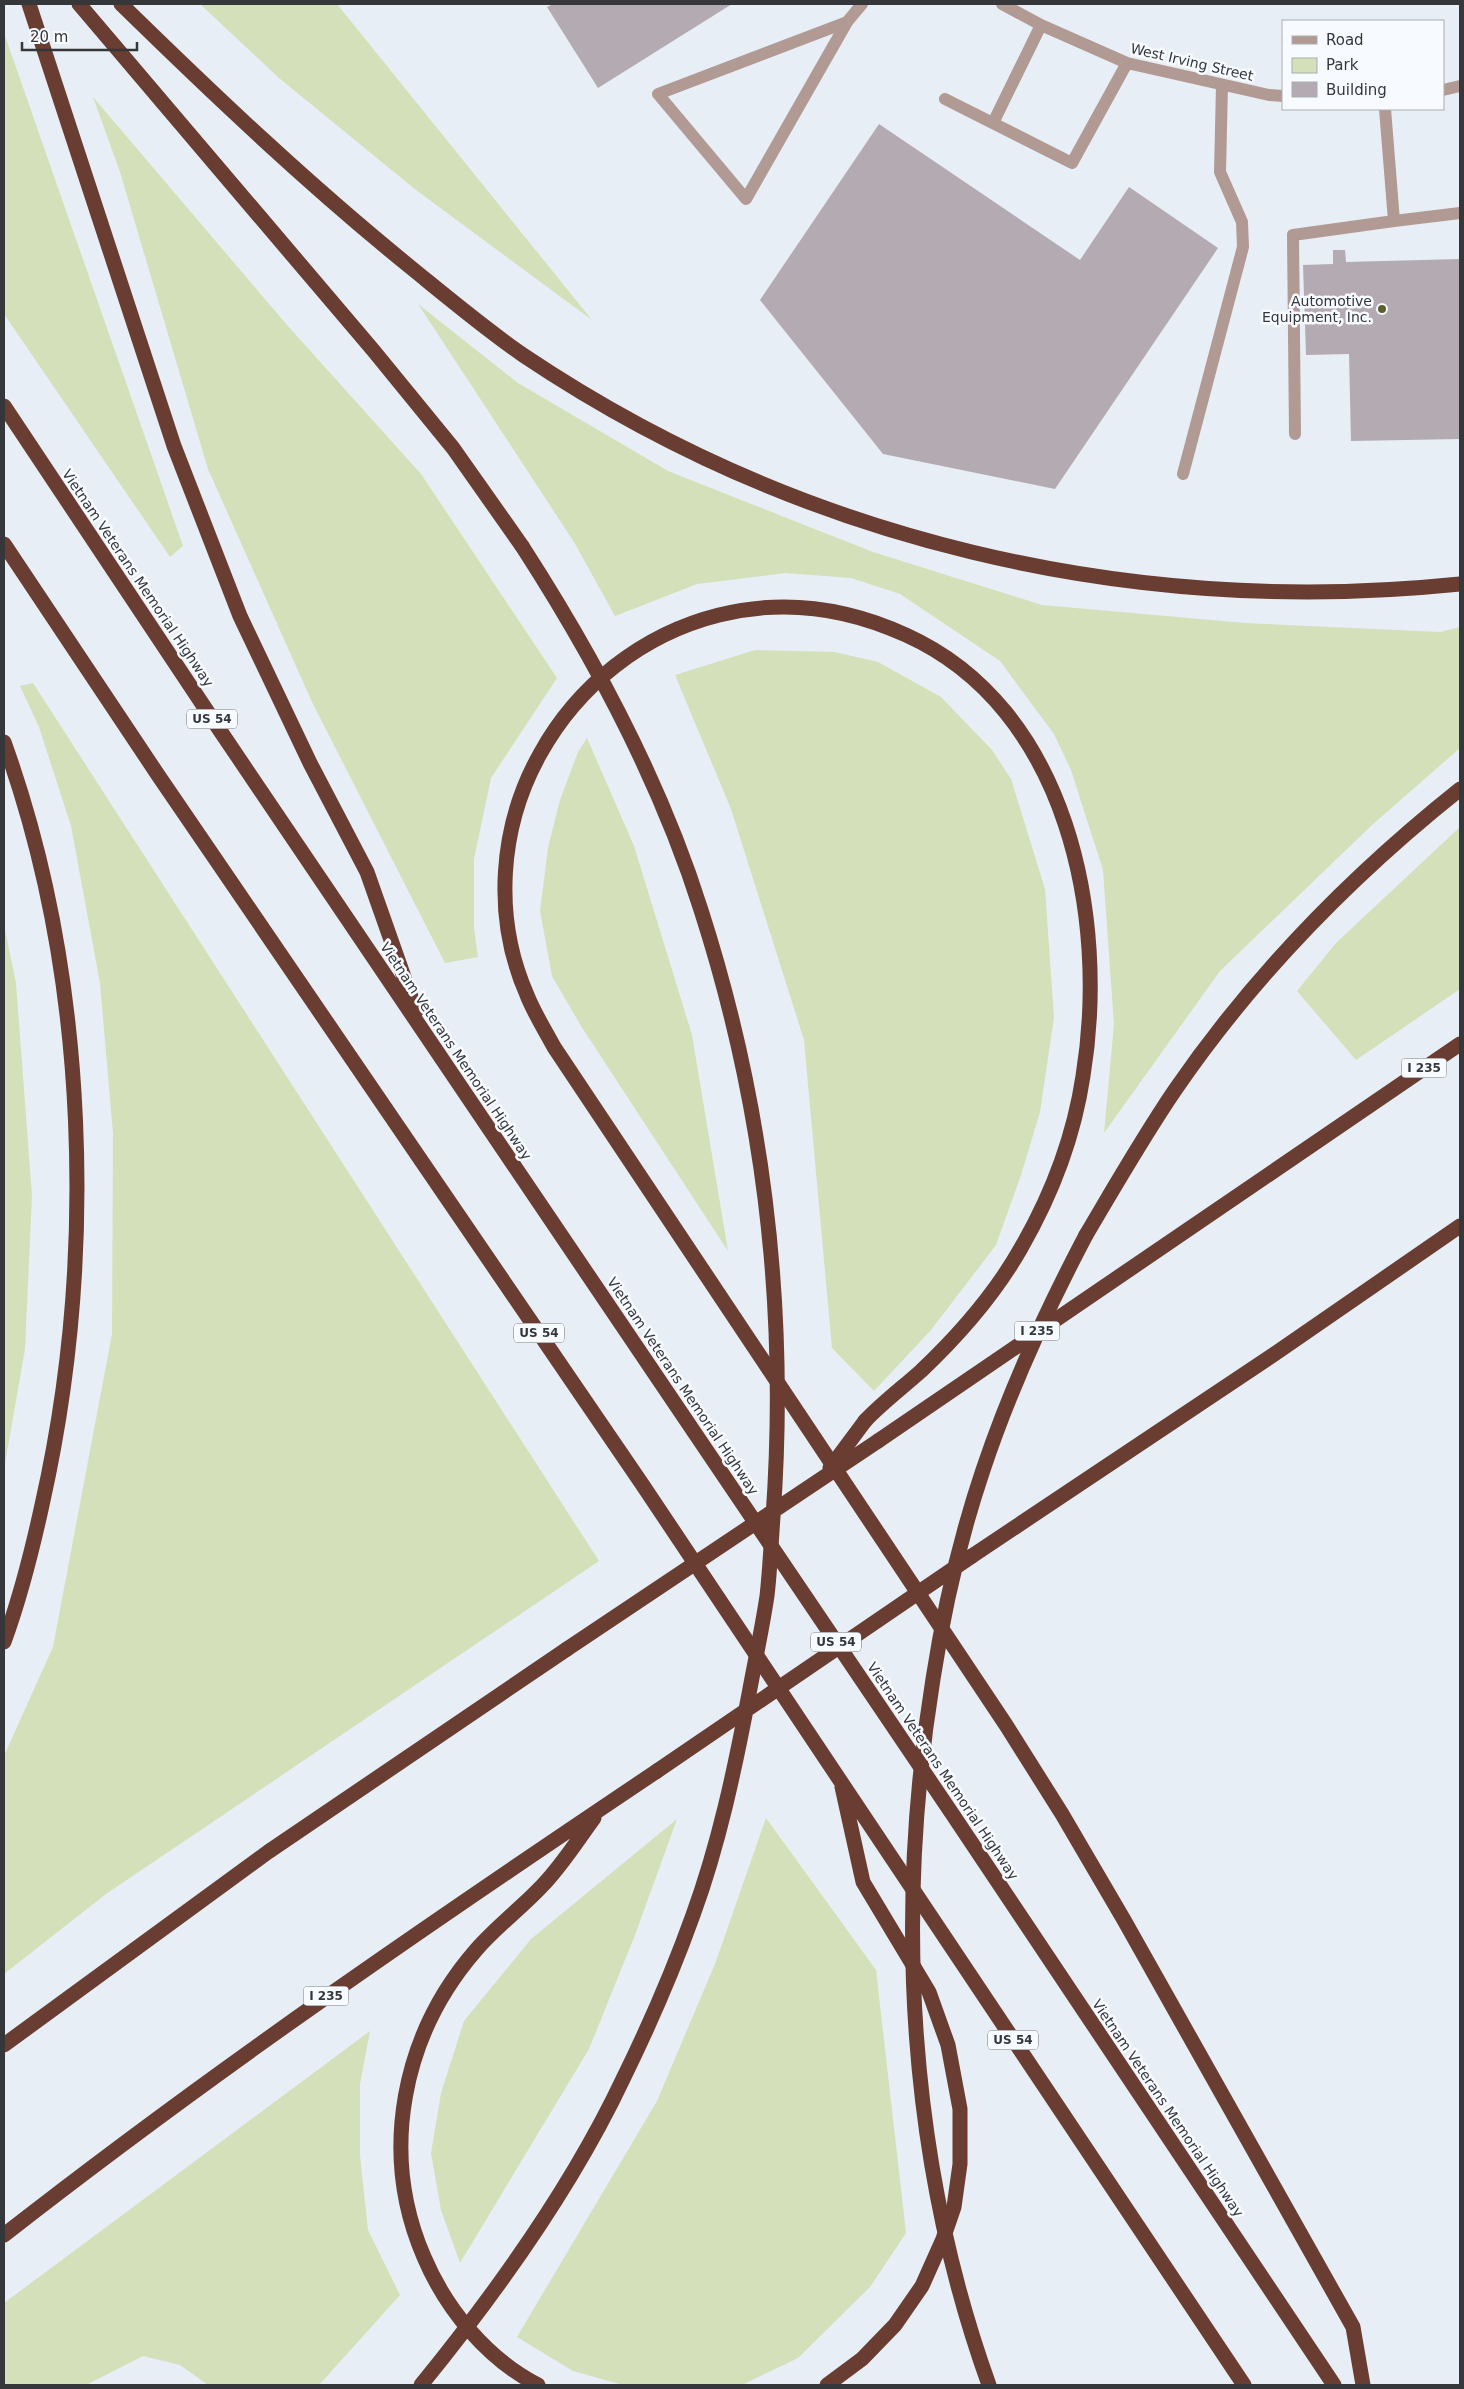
<svg xmlns="http://www.w3.org/2000/svg" width="1464" height="2389" font-family="'DejaVu Sans',sans-serif">
  <style>
    .green { fill: #d3e0b9 }
    .building { fill: #b3abb1 }
    .lines { fill: none; stroke-linecap: round; stroke-linejoin: round }
    .minor { stroke: #b29a94; stroke-width: 12 }
    .highway { stroke: #6a3d32; stroke-width: 15 }
    .highway-bridge { stroke: #6a3d32; stroke-width: 15 }
    .poi-dot { fill: #5e5f2d; stroke: #f7fbff; stroke-width: 2 }
    .labels { text-anchor: middle; dominant-baseline: central; stroke-width: 5; stroke-linejoin: round; paint-order: stroke }
    .shield { fill: #f7fbff; stroke: #6f7275; stroke-width: 1 }
    .shield-label { font-size: 12px; font-weight: bold; fill: #35373a }
    .street-label { font-size: 14px; fill: #35373a; stroke: #f7fbff }
    .poi-label { font-size: 14px; fill: #35373a; stroke: #f7fbff; text-anchor: end }
  </style>
  <rect width="100%" height="100%" fill="#e7eef5"/>
  <path class="green" d="M200,4H337L592,320L416,190L279,78Z
    M4,33L183,546L170,557L4,314Z
    M93,97L287,325L421,474L557,678L491,778L474,859V928L478,957L445,963L312,702L208,469L120,172Z
    M418,304L518,383L668,471L873,552L1042,605L1245,623L1440,632L1460,627V748L1372,825L1220,971L1104,1133L1114,1024L1103,870L1071,770L1054,734L1000,661L900,594L851,578L785,573L697,584L615,616L574,542Z
    M755,650L835,652L878,662L941,697L992,750L1011,779L1045,889L1054,1018L1040,1112L1021,1175L996,1245L931,1330L874,1391L832,1348L804,1040L731,809L675,675Z
    M33,683L599,1561L106,1894L4,1974V1756L53,1647L112,1334L113,1133L100,983L71,826L39,727L20,686Z
    M587,738L634,846L692,1035L728,1251L581,1026L552,976L540,911L548,848L560,800L578,752Z
    M1460,827V989L1356,1060L1297,991L1336,943Z
    M4,925L16,983L32,1196L25,1349L4,1469Z
    M766,1818L876,1970L906,2233L870,2287L798,2358L744,2384L623,2385L573,2371L517,2337L657,2101L715,1964Z
    M677,1819L635,1935L589,2049L460,2263L441,2210L431,2153L441,2093L464,2021L531,1939Z
    M370,2031L360,2084V2156L368,2230L400,2295L319,2385H208L180,2365L143,2356L86,2385H4V2303Z"/>
  <path class="building" d="M553,4H732L598,88L547,7Z
    M879,124L1080,260L1129,187L1218,248L1055,489L883,454L760,300Z
    M1333,250H1345L1346,262L1460,259V439L1351,441L1349,354L1306,355L1303,265L1333,264Z"/>
  <g class="lines">
    <path class="minor" d="M1002,4L1041,25L1127,63L1269,95L1283,96
      M847,22L658,94L746,199L847,22L862,4
      M1443,90L1460,86
      M945,99L1072,163L1127,63
      M1385,109L1394,221L1460,213
      M993,123L1041,25
      M1295,434L1293,235L1394,221
      M1183,474L1243,247L1242,222L1220,172L1222,85"/>
    <path class="highway" d="M29,4L174,446L240,616L310,763L367,872L416,1011
      M79,4L373,350L453,448L522,546
      M121,4C214,95 308,184 409,266C446,296 484,328 523,355C800,541 1130,618 1460,584
      M4,406L221,732L953,1815L1334,2385
      M4,544L158,775L642,1484L1244,2385
      M4,742C89,978 97,1261 42,1505C32,1551 20,1598 4,1642
      M1086,1235C1115,1186 1143,1137 1175,1090C1254,975 1352,875 1460,789
      M865,1421C882,1403 902,1388 921,1371C959,1335 995,1294 1021,1248C1051,1196 1074,1136 1083,1076C1109,917 1068,708 906,635C847,608 783,599 719,615C643,634 578,685 540,754C499,827 493,918 527,995C534,1013 545,1030 554,1047L1006,1725L1062,1814L1124,1920L1353,2327L1363,2385
      M878,1441L1460,1044
      M972,1556L1273,1355L1460,1226
      M4,2045L268,1852L567,1649
      M4,2235C215,2070 435,1920 657,1771
      M538,2385C487,2359 446,2309 424,2257C379,2153 402,2035 476,1950C496,1927 520,1909 541,1887C561,1867 577,1841 594,1818
      M827,2385L862,2359L895,2325L922,2286L943,2239L954,2207L960,2164V2109L948,2045L929,1992L863,1882L842,1787"/>
    <path class="highway-bridge" d="M830,1468L865,1421
      M567,1649L878,1441
      M657,1771L972,1556
      M421,2385C496,2293 572,2187 623,2079C649,2026 673,1971 693,1915C719,1844 735,1768 749,1694C755,1661 762,1629 767,1596C770,1570 771,1543 773,1517C788,1309 765,1109 701,910C660,780 595,659 522,546
      M989,2385C908,2160 895,1913 933,1679C944,1608 960,1538 983,1470C1010,1389 1046,1311 1086,1235"/>
  </g>
  <circle class="poi-dot" cx="1382" cy="309" r="5"/>
  <g class="labels">
    <g class="shield">
      <rect x="187" y="709.5" width="50" height="19" rx="4"/>
      <rect x="1401.5" y="1058.5" width="45" height="19" rx="4"/>
      <rect x="1014.5" y="1321.5" width="45" height="19" rx="4"/>
      <rect x="514" y="1323.5" width="50" height="19" rx="4"/>
      <rect x="811" y="1632.5" width="50" height="19" rx="4"/>
      <rect x="303.5" y="1986.5" width="45" height="19" rx="4"/>
      <rect x="988" y="2030.5" width="50" height="19" rx="4"/>
    </g>
    <g class="shield-label">
      <text x="212" y="719">US 54</text>
      <text x="1424" y="1068">I 235</text>
      <text x="1037" y="1331">I 235</text>
      <text x="539" y="1333">US 54</text>
      <text x="836" y="1642">US 54</text>
      <text x="326" y="1996">I 235</text>
      <text x="1013" y="2040">US 54</text>
    </g>
    <g class="street-label">
      <text transform="translate(1192 62) rotate(13)">West Irving Street</text>
      <text transform="translate(138 578) rotate(56)">Vietnam Veterans Memorial Highway</text>
      <text transform="translate(456 1051) rotate(56)">Vietnam Veterans Memorial Highway</text>
      <text transform="translate(683 1386) rotate(56)">Vietnam Veterans Memorial Highway</text>
      <text transform="translate(943 1771) rotate(56)">Vietnam Veterans Memorial Highway</text>
      <text transform="translate(1168 2108) rotate(56)">Vietnam Veterans Memorial Highway</text>
    </g>
    <g class="poi-label">
      <text x="1372" y="301">Automotive<tspan x="1372" dy="16">Equipment, Inc.</tspan></text>
    </g>
  </g>
  <rect width="1464" height="2389" fill="none" stroke="#35373a" stroke-width="10"/>
  <rect x="1282" y="20" width="162" height="90" fill="#f7fbff" stroke="#a9adb0"/>
  <rect x="1292" y="36" width="25" height="8" fill="#b29a94" stroke="#a9adb0"/>
  <text x="1326" y="45" font-size="15" fill="#35373a">Road</text>
  <rect x="1292" y="58" width="25" height="15" fill="#d3e0b9" stroke="#a9adb0"/>
  <text x="1326" y="70" font-size="15" fill="#35373a">Park</text>
  <rect x="1292" y="82" width="25" height="15" fill="#b3abb1" stroke="#a9adb0"/>
  <text x="1326" y="95" font-size="15" fill="#35373a">Building</text>
  <path d="M22 42v8h115v-8" fill="none" stroke="#35373a" stroke-width="2.5"/>
  <text x="30" y="42" font-size="15" fill="#35373a" stroke="#f7fbff" stroke-width="4" paint-order="stroke">20 m</text>
</svg>
